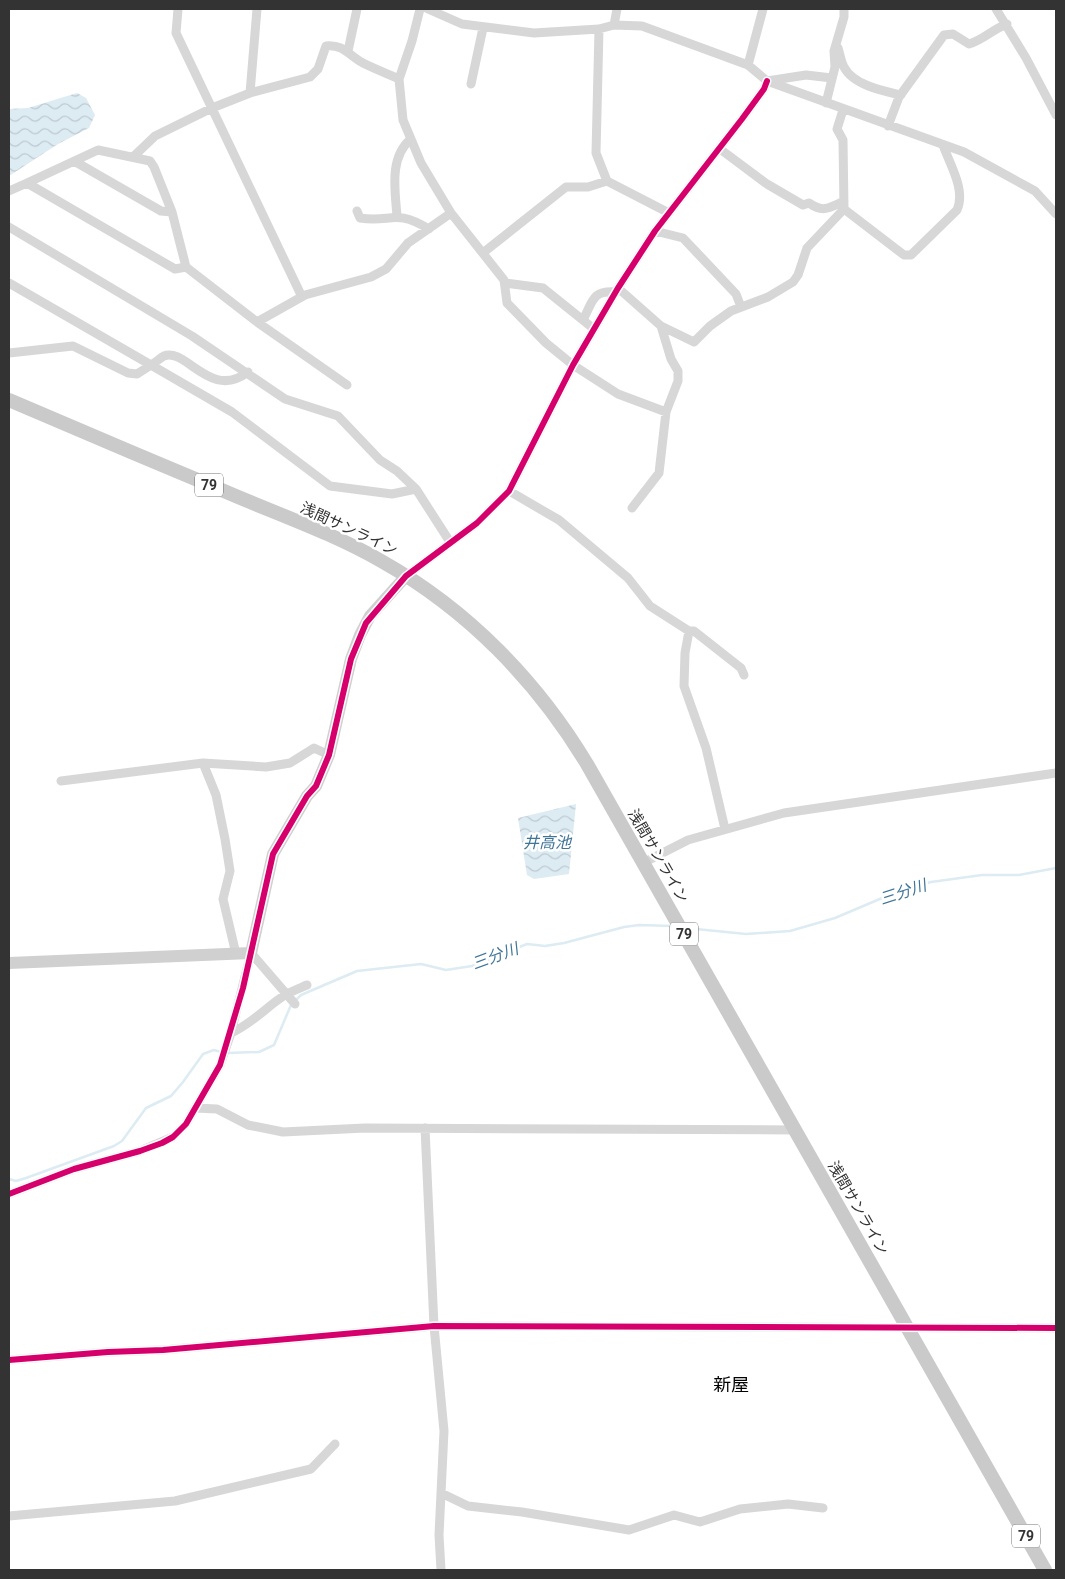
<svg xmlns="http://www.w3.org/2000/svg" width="1065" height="1579" font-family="Roboto,'Noto Sans JP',sans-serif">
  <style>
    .water { fill: url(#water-waves) }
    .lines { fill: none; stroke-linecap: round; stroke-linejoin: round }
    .stream { stroke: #ddebf3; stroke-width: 2.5 }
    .street { stroke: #d7d7d7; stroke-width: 9 }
    .secondary { stroke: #d0d0d0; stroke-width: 12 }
    .primary { stroke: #cacaca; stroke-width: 14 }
    .cycleway-casing { stroke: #fff; stroke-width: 9 }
    .cycleway { stroke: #d6006c; stroke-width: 6 }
    .labels { text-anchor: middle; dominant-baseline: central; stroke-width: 5; stroke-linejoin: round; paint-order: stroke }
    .shield { fill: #fff; stroke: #707070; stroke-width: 1 }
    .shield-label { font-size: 14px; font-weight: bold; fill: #333 }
    .street-label { font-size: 15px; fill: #333; stroke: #fff }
    .water-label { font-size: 16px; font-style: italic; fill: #3f7597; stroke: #fff }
    .quarter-label { font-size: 18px; fill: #000; stroke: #fff }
  </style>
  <defs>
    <pattern id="water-waves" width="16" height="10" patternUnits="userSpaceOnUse" patternTransform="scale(1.25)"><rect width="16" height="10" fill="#ddebf3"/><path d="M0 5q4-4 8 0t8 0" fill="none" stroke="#becad1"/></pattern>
  </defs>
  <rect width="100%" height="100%" fill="#fff"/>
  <path class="water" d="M77,93L86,98L95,115L89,128L58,144L9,176V109L28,108Z
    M576,804L569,874L534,879L527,875L518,818Z"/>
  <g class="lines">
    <path class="stream" d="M686,928L746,934L790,931L835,918L901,890L931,882L982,875H1019L1056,868
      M227,1053L259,1052L274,1045L291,1005L301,995L357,971L421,964L446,970L472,966L527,944L545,946L564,943L624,927L639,925L673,926
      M9,1179L16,1181L26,1178L114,1146L122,1141L146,1108L171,1096L183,1082L203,1054L214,1050L221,1052"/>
    <path class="street" d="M178,9L176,33L302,297
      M420,9L412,41L399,79L403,120L421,163L451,213L504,280L507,303L546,343L573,365L618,394L666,412
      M428,9L462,24L534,33L599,29L614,25L642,26L748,65L767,81L964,152L1035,191L1056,214
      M996,9L1026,58L1056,115
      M614,25L617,9
      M599,29L596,153L607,181L669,213
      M838,48C840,54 841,62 844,67C853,85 883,91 901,95
      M348,51L357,9
      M748,65L763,9
      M767,81L806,75L832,78
      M471,84L483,28
      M250,93L257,9
      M826,103L835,67L834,51L844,17V9
      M888,126L899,97L944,35L953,34L969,44C983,40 993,29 1007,24
      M720,149L767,184L803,205L809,203C823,213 829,208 844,201
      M133,157L155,136L212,108L250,93L310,77L318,69L326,46C344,44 349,56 363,63C375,69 388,74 399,79
      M74,161L161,211L172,212
      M9,191L27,183
      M844,209L904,255H911L957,210C966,190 950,165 943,145
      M357,211L360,218C392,223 394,208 429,229
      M397,216C395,190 389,157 411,139
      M9,227L192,336L285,399L338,416L380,460L397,471L416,489L450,542
      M655,231L683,238L736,294L741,307
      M484,252L566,187H588L607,181
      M186,267L175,269L27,183L98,150L150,161L154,167L172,212L186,267L257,322L347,385
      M9,283L151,365C155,363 160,358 164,356C186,347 210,401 248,372
      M505,283L543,288L594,329
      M618,288L661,326L694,342L710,326L731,311L768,297L793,282L798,275L807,248L844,209L843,140L837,129L843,110
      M583,320C593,301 592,290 616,292
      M257,322L305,295L371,277L386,269L408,243L451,213
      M9,353L73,346L128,373L137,374L151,365L232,412L330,486L392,494L416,489
      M509,491L559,520L628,578L650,606L689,631H694L741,668L744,675
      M632,508L659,473L666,412L678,381V371L671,359L661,326
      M406,576L477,523L509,491L573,365L618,288L655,231L742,119L764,89L767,81
      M689,631L685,653L684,686L706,748L725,829
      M203,763L216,795L225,839L230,871L223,899L236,954
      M61,781L203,763L266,767L290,763L314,748L329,755
      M643,863L688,840L784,813L1056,773
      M251,953L295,1004
      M231,1033C252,1024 266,1007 285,995C292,991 300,988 307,985
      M195,1108L217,1109L248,1125L283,1132L365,1128L795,1130
      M425,1128L434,1326L444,1431L439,1535L441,1570
      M9,1194L74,1169L140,1151L173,1137L186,1124L220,1065L230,1036L251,953
      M9,1360L108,1352L163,1350L434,1326L1056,1328
      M441,1493L468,1506L522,1512L629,1530L674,1515L700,1522L740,1509L788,1504L823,1508
      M9,1516L175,1501L311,1469L335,1444"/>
    <path class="secondary" d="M9,963L251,953L273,854L307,796L316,786L329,755L351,659L360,635L370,616L406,576"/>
    <path class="primary" d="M9,400C81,431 152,461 224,491C277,514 333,533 383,562C468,610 537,681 587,764L1045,1570"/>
    <g class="cycleway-casing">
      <path id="cycleway" d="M9,1194L74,1169L140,1151L162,1143L173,1137L186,1124L220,1065L243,988L273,854L307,796L316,786L329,755L351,659L366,623L406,576L477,523L509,491L573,365L618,288L655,231L742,119L764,89L767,81
        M9,1360L108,1352L163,1350L434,1326L1056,1328"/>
    </g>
    <use href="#cycleway" class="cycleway"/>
  </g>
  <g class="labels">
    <g class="shield">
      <rect x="195" y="473.5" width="28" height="23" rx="4"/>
      <rect x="670" y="922.5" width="28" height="23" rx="4"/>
      <rect x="1012" y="1524.5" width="28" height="23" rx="4"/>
    </g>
    <g class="shield-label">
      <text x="209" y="485">79</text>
      <text x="684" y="934">79</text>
      <text x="1026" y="1536">79</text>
    </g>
    <g class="street-label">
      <text transform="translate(349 529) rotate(25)">浅間サンライン</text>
      <text transform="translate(658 856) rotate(60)">浅間サンライン</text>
      <text transform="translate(858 1208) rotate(60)">浅間サンライン</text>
    </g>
    <g class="water-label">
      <text x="547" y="842">井高池</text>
      <text transform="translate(903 892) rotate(-18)">三分川</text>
      <text transform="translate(495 956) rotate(-20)">三分川</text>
    </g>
    <g class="quarter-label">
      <text x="731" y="1384">新屋</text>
    </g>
  </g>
  <rect width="1065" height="1579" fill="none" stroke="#333333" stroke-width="20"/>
</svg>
